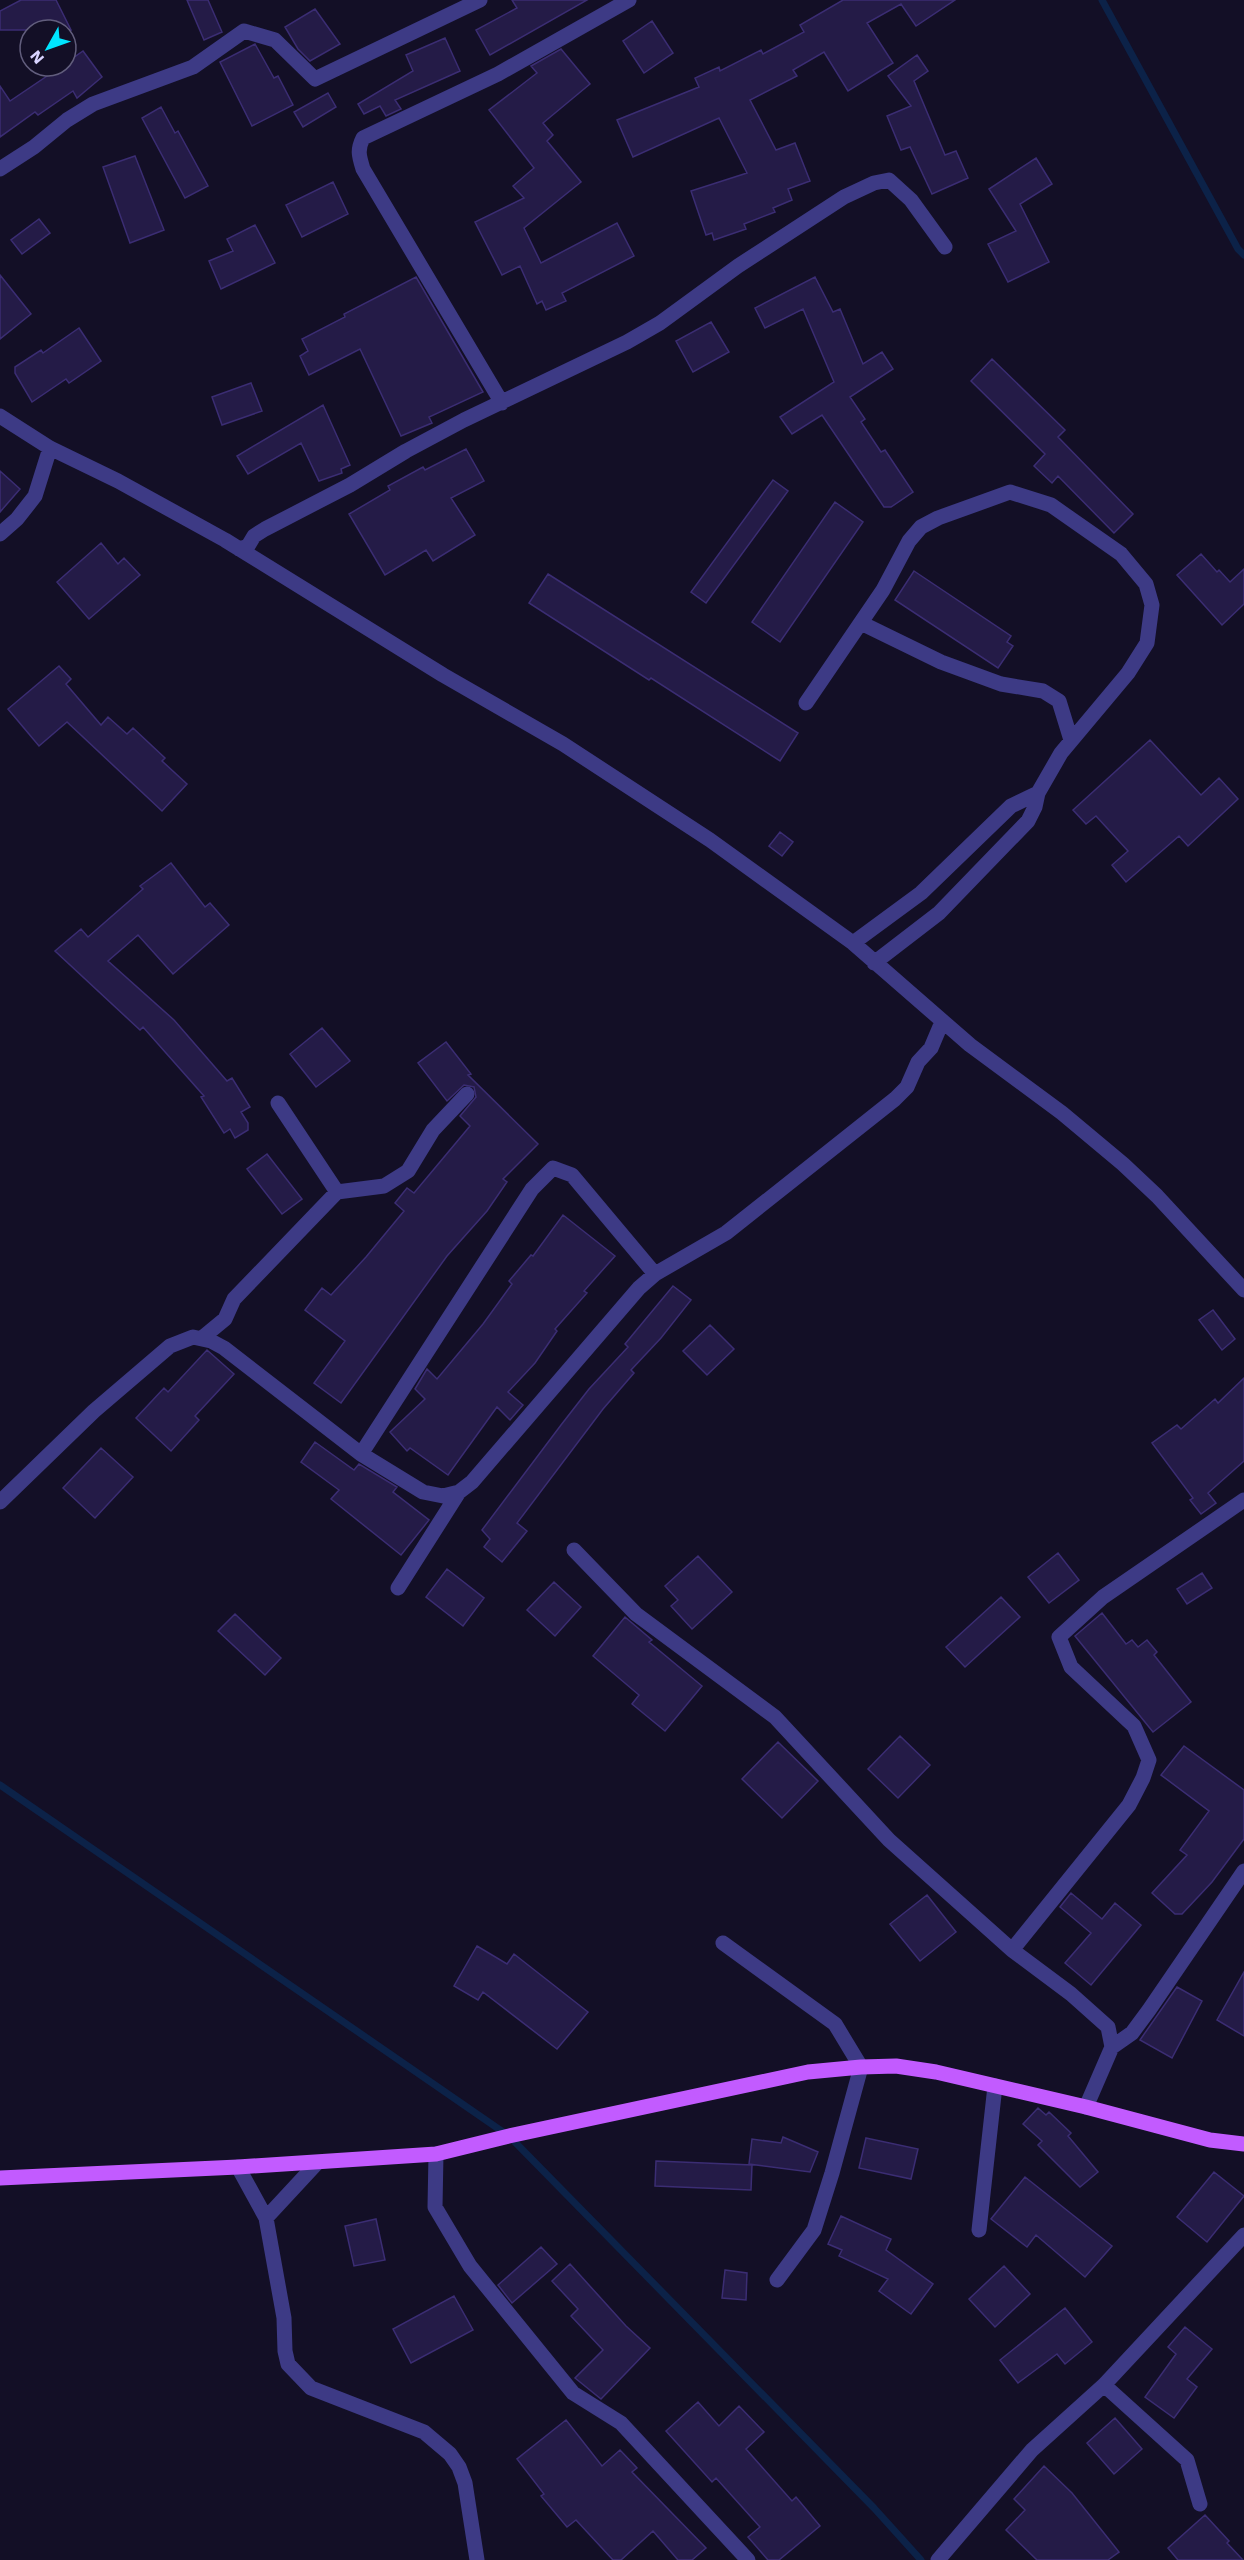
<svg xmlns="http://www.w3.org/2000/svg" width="1244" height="2560" font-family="'Work Sans',sans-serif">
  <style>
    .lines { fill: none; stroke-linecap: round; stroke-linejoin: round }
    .stream { stroke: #0c2248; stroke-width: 7 }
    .building { fill: #241b47; stroke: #3b2d73; stroke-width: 1.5 }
    .minor { stroke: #3d3a85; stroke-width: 15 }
    .major { stroke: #c25bff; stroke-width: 15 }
  </style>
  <rect width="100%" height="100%" fill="#130f26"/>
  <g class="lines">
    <path class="stream" d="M1102,0L1238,249L1244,255
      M0,1785L509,2136L874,2508L921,2560"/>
  </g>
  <path class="building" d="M21,0H56L71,30H0V11Z
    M187,0H208L222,32L204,40Z
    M512,0H587L490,55L476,30L517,8Z
    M843,0H955L916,26L901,4L867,23L893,63L848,91L824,52L793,70L797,76L750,100L776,150L795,143L810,181L788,189L792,200L773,208L775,212L744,224L746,229L714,240L712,233L706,235L691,191L747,173L719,118L633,157L617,120L699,87L695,78L719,67L720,71L761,50L763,54L804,32L800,25Z
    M315,9L340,44L310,61L298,49L285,27Z
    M652,21L673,53L644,73L623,41Z
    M445,38L460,71L395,100L401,109L386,116L380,106L364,114L358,104L413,71L406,55Z
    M255,44L274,78L278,76L293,105L252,126L220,62Z
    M561,49L590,84L543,123L553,135L547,141L581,182L524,228L541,263L617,223L634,256L562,293L566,301L546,310L542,301L537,304L520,266L502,275L475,222L524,198L513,186L534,168L489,110L537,73L531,66Z
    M83,51L102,77L77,98L73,91L38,115L35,112L0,137V86L10,101L62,66H66V63Z
    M917,55L928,71L914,81L945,155L956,151L968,178L932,194L910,147L901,150L887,116L911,106L888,76Z
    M328,93L336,107L303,127L294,112Z
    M161,107L175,133L178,131L208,186L185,198L142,118Z
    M135,156L164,230L130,243L103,167Z
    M1036,158L1052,184L1020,204L1049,262L1008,282L988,244L1016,231L989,189Z
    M333,182L348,214L302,237L286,205Z
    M39,219L50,233L22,254L11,240Z
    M255,225L275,263L221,289L209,261L233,251L227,239Z
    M0,275L31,314L0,339Z
    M416,277L483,392L429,417L432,423L401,436L360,349L309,375L300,356L308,351L302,339L345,317L344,314Z
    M815,277L833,312L840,309L863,364L882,352L893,369L850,397L865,419L861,422L881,452L885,450L913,492L891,507H884L822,415L792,434L780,417L834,382L803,309L765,328L755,308Z
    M711,322L729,352L693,372L676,341Z
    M79,328L101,361L69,383L66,379L32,402L15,373V367L41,350L43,353Z
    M992,359L1065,430L1058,437L1133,514L1114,533L1058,476L1052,483L1034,466L1045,454L971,381Z
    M251,383L262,411L222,425L212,397Z
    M323,405L350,465L341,469L342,473L319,481L301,443L248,474L237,456Z
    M466,449L484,481L451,498L475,535L433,561L426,550L385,575L349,514L390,490L388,486L423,467L425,470Z
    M0,471L20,489L0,512Z
    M773,480L788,491L706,603L691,592Z
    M835,502L863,522L780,642L752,622Z
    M101,543L118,564L124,558L140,575L89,619L57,582Z
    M1201,554L1217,572L1219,570L1230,582L1244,569V604L1222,625L1177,575Z
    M914,571L1011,636L1007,642L1013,646L998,668L895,600Z
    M548,574L798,733L780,761L651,678L649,680L529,603Z
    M59,666L71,679L66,684L101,725L108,717L127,734L133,728L165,758L162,761L187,784L162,811L67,722L39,746L8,709Z
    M1150,740L1201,795L1219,778L1238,799L1188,846L1179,836L1126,882L1112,865L1128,851L1096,816L1086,824L1073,810Z
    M780,832L793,842L782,856L769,846Z
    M171,863L205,907L210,903L229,925L173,974L138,935L108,961L174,1020L227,1081L232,1078L250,1107L241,1112L248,1123V1130L235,1138L230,1129L224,1133L201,1097L204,1096L143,1027L140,1030L55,951L81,929L88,937L143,889L140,886Z
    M322,1028L350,1061L316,1087L290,1054Z
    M446,1042L471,1074L468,1075L538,1144L503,1179L507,1182L487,1211L447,1256L341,1403L314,1383L345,1341L305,1310L322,1288L331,1295L366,1257L404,1211L395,1203L407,1188L414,1193L470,1126L460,1116L476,1097L474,1087L464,1085L447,1101L418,1063Z
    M267,1154L302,1199L282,1214L247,1169Z
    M563,1215L615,1256L584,1291L587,1293L555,1329L557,1331L535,1363L508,1392L523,1405L510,1420L497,1407L448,1475L410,1448L407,1451L390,1432L425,1399L415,1389L427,1369L437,1379L483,1324L512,1284L509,1281L531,1255L533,1256Z
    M673,1286L691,1300L661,1338L631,1370L634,1373L603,1409L517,1523L527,1531L502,1562L484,1547L490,1539L482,1530L561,1425L589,1389L628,1347L625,1344Z
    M1213,1310L1235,1339L1222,1350L1199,1320Z
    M710,1325L734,1349L707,1375L683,1351Z
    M207,1350L234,1374L195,1416L199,1420L171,1451L136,1418L164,1388L168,1392Z
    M1244,1378V1461L1208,1493L1216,1503L1201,1514L1190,1500L1193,1498L1152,1443L1177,1425L1181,1429L1215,1399L1218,1403Z
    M315,1442L354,1470L359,1464L397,1487L393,1492L429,1520L401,1555L331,1499L339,1490L301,1462Z
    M101,1448L133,1477L95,1518L63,1488Z
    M1058,1553L1079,1580L1049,1603L1028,1577Z
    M698,1556L732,1592L692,1629L671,1606L678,1600L665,1586Z
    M447,1569L484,1598L463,1626L426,1597Z
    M1202,1573L1212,1588L1187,1604L1177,1589Z
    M554,1582L581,1607L555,1636L527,1610Z
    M1001,1597L1020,1617L965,1667L946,1647Z
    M1102,1613L1126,1644L1132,1640L1138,1647L1147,1640L1157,1652L1154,1655L1191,1702L1153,1732L1075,1636Z
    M235,1614L281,1658L265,1675L218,1631Z
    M625,1617L652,1640L649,1642L702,1686L665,1731L632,1704L639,1695L593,1656Z
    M900,1736L930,1765L898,1798L868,1769Z
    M778,1742L818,1781L782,1818L742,1779Z
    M1184,1746L1244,1790V1839L1212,1882L1182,1914H1175L1152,1893L1187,1855L1180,1850L1209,1811L1161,1775Z
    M1071,1893L1102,1919L1115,1903L1141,1925L1091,1985L1065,1963L1091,1933L1060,1907Z
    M927,1895L956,1932L920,1961L890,1924Z
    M477,1946L507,1964L514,1954L588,2012L557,2049L483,1992L478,2000L454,1986Z
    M1244,1972V2036L1217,2020Z
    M1177,1987L1202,2001L1172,2058L1140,2040Z
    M1038,2108L1046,2115L1049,2112L1071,2133L1068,2136L1098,2172L1080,2187L1038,2145L1042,2141L1023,2124Z
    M783,2137L818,2152L810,2172L749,2164L752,2139L781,2143Z
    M866,2138L918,2149L911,2179L859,2168Z
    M656,2161L752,2165L751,2190L655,2186Z
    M1214,2172L1244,2196L1207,2242L1177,2217Z
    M1025,2177L1112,2246L1085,2277L1036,2235L1027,2247L991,2219Z
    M841,2216L891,2239L886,2250L933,2284L911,2314L879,2291L888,2279L839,2256L842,2250L828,2244Z
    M376,2219L385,2260L354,2266L345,2226Z
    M541,2247L557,2264L512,2303L498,2285Z
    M570,2264L626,2326L650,2348L601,2399L575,2378L603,2350L571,2316L578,2309L552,2281Z
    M1004,2266L1030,2294L995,2327L969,2299Z
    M725,2270L747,2273L746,2300L722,2298Z
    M454,2296L473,2330L411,2363L393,2329Z
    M1065,2308L1092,2342L1065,2364L1057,2354L1018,2383L1000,2360Z
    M1185,2327L1212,2349L1187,2379L1197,2387L1174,2418L1145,2397L1176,2354L1168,2347Z
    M698,2402L719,2426L739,2406L764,2432L746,2449L792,2501L796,2497L820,2526L779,2560H768L748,2537L760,2527L716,2478L712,2482L666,2431Z
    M1115,2418L1142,2449L1114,2474L1087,2443Z
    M566,2420L602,2466L620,2450L637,2468L632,2472L706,2548L692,2560H678L653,2531L621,2560H613L576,2520L567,2527L541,2496L544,2494L517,2459Z
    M1044,2466L1072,2493L1119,2552L1108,2560H1037L1006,2530L1025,2510L1014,2499Z
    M1205,2515L1229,2541L1227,2543L1243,2560H1178L1168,2548Z"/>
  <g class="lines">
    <path class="minor" d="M0,169L34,147L67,120L93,104L193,67L244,31L275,40L315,79L480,0
      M502,403L363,169C359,156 357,150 363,138L498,74L629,0
      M0,416L50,448L118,481L225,540L443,675L563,744L710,840L853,943L970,1045L1062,1113L1123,1164L1157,1196L1244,1290
      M0,534L17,519L35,496L50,448
      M239,549L248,546L254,536L265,529L350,485L406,451L464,420L627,342L660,323L738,266L844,197L874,183L889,180L911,200L945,247
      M861,623L941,662L1001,684L1043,691L1059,701L1071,740
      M806,703L883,590L909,541L921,527L938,518L1010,492L1051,505L1121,554L1146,584L1152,605L1147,643L1128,673L1061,753L1038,793L1035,807L1028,821L939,913L874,963
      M853,943L921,893L1011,806L1038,793
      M278,1103L337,1192
      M202,1338L225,1319L234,1299L337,1192L384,1186L408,1171L433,1130L467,1094
      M361,1454L532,1189L553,1168L572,1175L655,1274
      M0,1502L94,1411L170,1346L193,1337L211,1341L224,1348L361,1454L423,1492L443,1496L459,1492
      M574,1550L636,1614L775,1717L889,1840L1012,1950L1071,1994L1108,2027L1112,2047L1086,2107
      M398,1588L459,1492L472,1482L639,1288L655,1274L726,1233L895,1099L907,1087L918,1062L931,1048L942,1022
      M723,1943L835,2024L861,2067L832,2173L814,2230L777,2280
      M1012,1950L1129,1805L1143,1778L1149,1760L1134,1726L1071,1667L1059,1637L1103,1597L1244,1500
      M1112,2047L1132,2033L1149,2010L1244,1871
      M436,2154L435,2207L470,2266L573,2393L621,2423L748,2560
      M238,2167L266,2218L284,2318L285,2351L288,2364L311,2388L424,2432L450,2454L459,2467L465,2483L477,2560
      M266,2218L317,2163
      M979,2230L995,2086
      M1104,2385L1187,2460L1200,2504
      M938,2560L1032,2450L1104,2385L1244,2235"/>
    <path class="major" d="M0,2178L238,2167L436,2154L509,2136L808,2072L861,2067L896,2066L936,2072L1086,2107L1210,2140L1244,2144"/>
  </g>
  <g transform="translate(48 48) rotate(230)"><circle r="28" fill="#130f26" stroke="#625e7d" stroke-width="1.5"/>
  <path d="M0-4.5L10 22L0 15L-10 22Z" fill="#00e5ff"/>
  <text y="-9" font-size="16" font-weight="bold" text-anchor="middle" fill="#d9d4ff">N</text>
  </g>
</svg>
